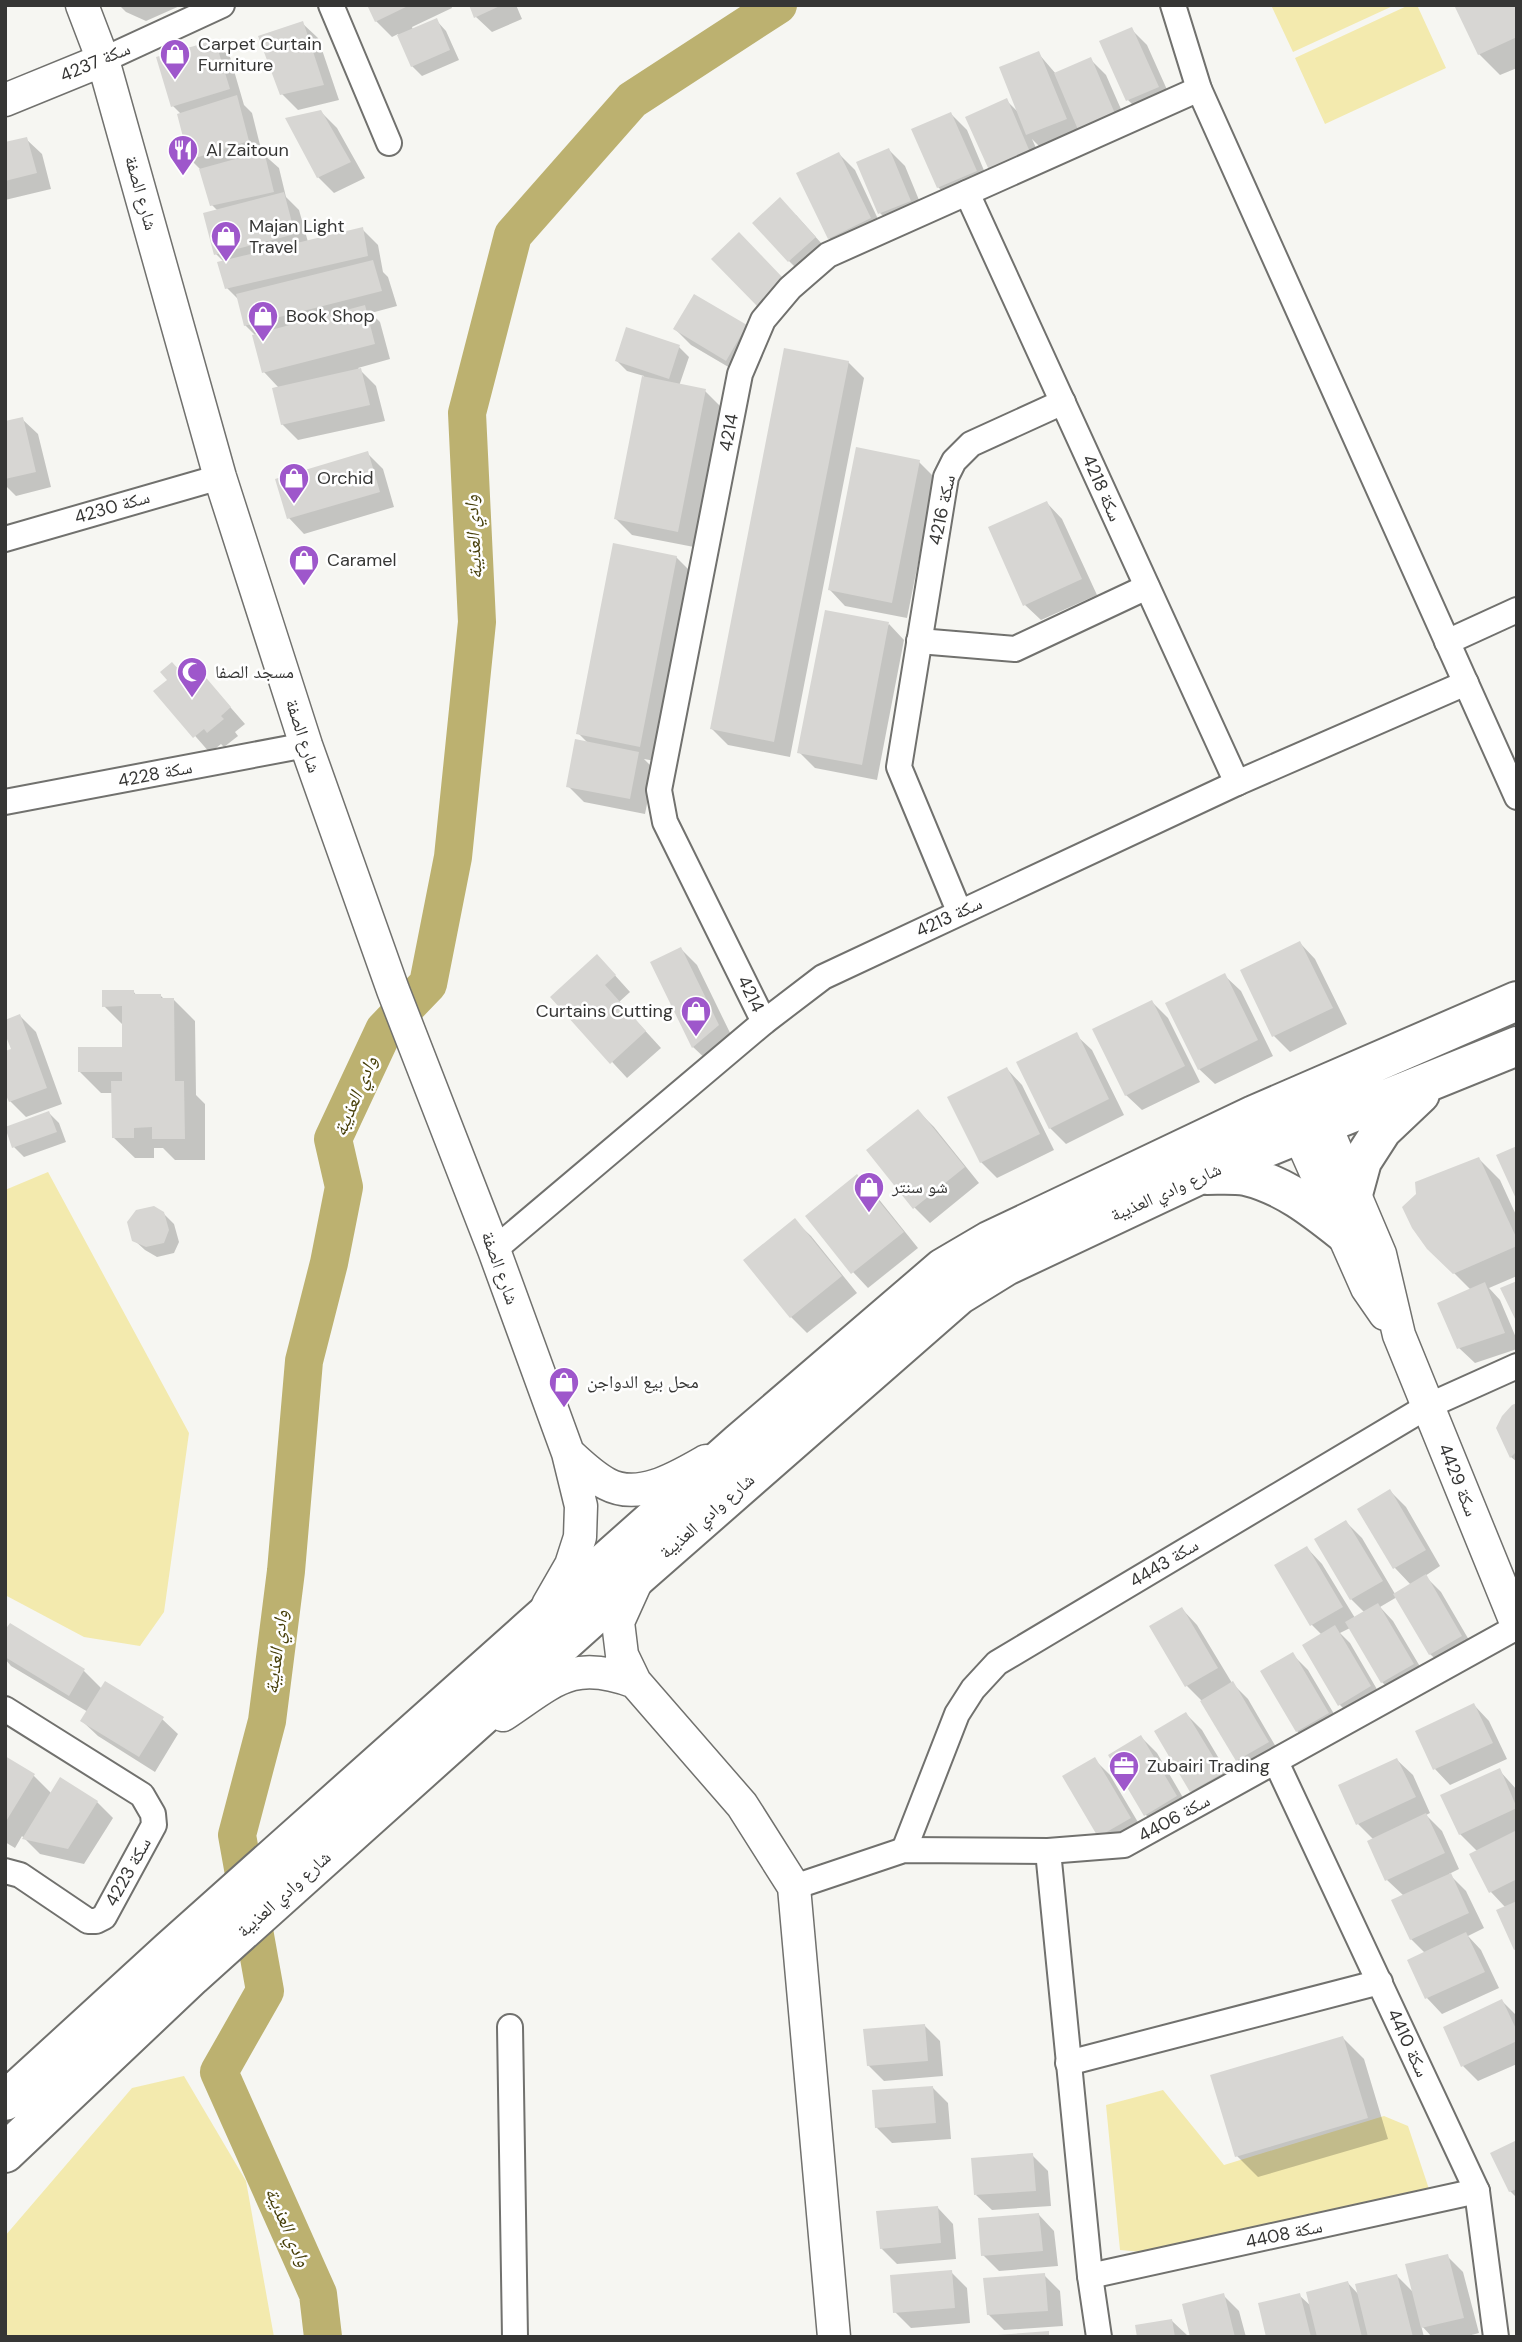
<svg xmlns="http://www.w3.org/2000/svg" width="1522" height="2342" font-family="'DM Sans','Noto Naskh Arabic',sans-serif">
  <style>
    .green { fill: #f3eaae }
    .shadow { fill: #0003 }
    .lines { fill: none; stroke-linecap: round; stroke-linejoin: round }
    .river { stroke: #bcb170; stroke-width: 38 }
    .building { fill: #d7d6d3 }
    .minor-casing { stroke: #71716e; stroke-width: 28 }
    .tertiary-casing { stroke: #71716e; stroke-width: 35 }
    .primary-casing { stroke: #71716e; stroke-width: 42 }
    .minor { stroke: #fff; stroke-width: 24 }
    .tertiary { stroke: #fff; stroke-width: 32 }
    .primary { stroke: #fff; stroke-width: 38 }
    .labels { text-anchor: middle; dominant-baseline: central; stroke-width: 5; stroke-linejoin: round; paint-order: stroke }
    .poi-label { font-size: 18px; fill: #363635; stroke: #fff; text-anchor: start }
    .street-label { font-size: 18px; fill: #363635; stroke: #fff }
    .water-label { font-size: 19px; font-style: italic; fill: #48400b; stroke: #fff }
  </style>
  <rect width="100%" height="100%" fill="#f6f6f2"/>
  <path class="green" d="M1271,5H1395L1293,52Z
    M1409,5H1417L1446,68L1325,124L1295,58Z
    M48,1172L189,1433L164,1612L140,1646L84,1637L5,1595V1190Z
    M184,2076L246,2181L274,2337H5V2236L132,2088Z
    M1163,2090L1224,2165L1384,2116L1408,2126L1429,2189L1419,2196L1142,2252L1120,2250L1106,2105Z"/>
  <path class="shadow" d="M119,5H182L146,21L126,12Z
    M369,5H451L452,8L412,27L413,30L436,20L446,31L459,60L422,76L412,66L398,34L392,37L376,21Z
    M471,5H516L522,19L492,32L476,17Z
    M1517,5V68L1500,75L1479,54Z
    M302,23L318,38L339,100L298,110L282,94Z
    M1131,29L1147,45L1173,103L1144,116L1128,100L1102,42Z
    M214,42L230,57L244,105L252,113L262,153L279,168L286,197L299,210L308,242L362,229L378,245L383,272L388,277L397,306L371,313L380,322L390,359L358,368L376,386L385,421L298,440L282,424L279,388L264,372L255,335L245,325L240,301L227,288L224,262L216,254L218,211L212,205L201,170L190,159L181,114L173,106Z
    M1038,53L1056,74L1090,59L1106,75L1131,132L1043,150L1032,139L1045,168L1006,185L1007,101L1019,113Z
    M321,112L337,128L365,178L334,193L318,177Z
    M951,114L967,130L991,187L954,203L938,187Z
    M26,139L42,154L51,189L5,200V144Z
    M889,150L905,166L926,217L896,229L880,213L859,163Z
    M839,154L855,170L885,234L845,254L829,238Z
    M796,215L830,253L805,277L789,261Z
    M746,326L762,342L742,375L691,345L675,329Z
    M679,347L689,357L679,386L705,391L721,407L694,547L632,535L616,519L644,376L627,371L617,361Z
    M848,362L864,378L790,757L728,745L712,729Z
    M22,419L38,434L51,487L16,496L5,485V423Z
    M367,453L383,469L394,507L304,534L289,518Z
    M919,462L935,478L907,618L845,606L830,590Z
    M1047,503L1062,519L1097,595L1041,620L1025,605Z
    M676,557L692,573L655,761L644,759L654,769L645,814L584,802L568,786L588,743L578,733Z
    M889,624L904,640L877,780L815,768L799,752Z
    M191,662L245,724L235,732L238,736L224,747L221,744L210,753L156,691Z
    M1300,943L1315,959L1347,1024L1290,1052L1274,1036L1242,971Z
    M681,949L697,965L734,1041L709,1062L693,1047Z
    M612,972L630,992L619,1002L661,1048L627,1078L552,997Z
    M1225,976L1241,991L1273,1056L1215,1084L1199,1069Z
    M133,991L137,996H161L165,1000H174L195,1021L196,1095L205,1104V1160H175L163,1148H154V1158H135L113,1137V1093H101L80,1072L124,1049L123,1025L104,1006Z
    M1152,1002L1168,1018L1200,1082L1142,1110L1126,1095Z
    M20,1016L36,1032L62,1104L26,1117L10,1101L13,1050Z
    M1076,1035L1092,1050L1124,1115L1066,1144L1050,1128Z
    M1007,1069L1022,1085L1054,1150L997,1178L981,1162Z
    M918,1111L934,1127L979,1183L930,1223L914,1207Z
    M49,1113L59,1123L66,1142L24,1157L14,1147Z
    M1479,1159L1500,1180L1517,1217V1276L1489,1288L1500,1300L1517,1340V1349L1475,1363L1459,1348L1471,1290L1451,1270Z
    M857,1176L873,1192L918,1248L868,1288L853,1272Z
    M163,1213L174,1224L179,1242L174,1253L157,1257L145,1250L134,1240Z
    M795,1221L811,1236L857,1293L807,1333L791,1317L746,1261Z
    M1517,1405V1462L1511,1457Z
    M1390,1491L1406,1507L1440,1566L1425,1576L1441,1592L1476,1652L1446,1669L1430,1654L1397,1597L1380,1607L1393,1621L1428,1680L1398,1698L1382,1682L1350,1628L1340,1633L1350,1643L1385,1703L1355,1720L1340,1705L1322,1635L1312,1625L1277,1566L1307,1548L1322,1564L1355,1618L1364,1612L1351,1599L1346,1522L1362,1538L1395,1594L1411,1585L1395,1568L1360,1509Z
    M1182,1609L1197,1625L1232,1683L1248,1699L1283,1759L1253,1776L1237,1760L1203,1702L1187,1686Z
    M5,1634L84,1671L102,1689L162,1719L178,1734L155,1772L98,1736L82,1721L88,1712L11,1666L5,1659Z
    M1292,1654L1308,1670L1343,1729L1313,1747L1297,1731L1262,1672Z
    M1474,1705L1489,1721L1507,1759L1450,1785L1435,1769L1417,1732Z
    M1186,1714L1202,1730L1237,1789L1207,1807L1191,1791L1156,1732Z
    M1141,1737L1157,1753L1192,1813L1161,1830L1146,1815Z
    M5,1758L34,1776L52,1794L97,1802L113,1818L84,1864L40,1854L22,1836L15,1848L5,1842Z
    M1094,1759L1110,1775L1145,1834L1099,1836Z
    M1397,1760L1413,1775L1430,1813L1426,1815L1442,1831L1459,1869L1449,1874L1466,1891L1484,1928L1468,1936L1481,1950L1499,1988L1442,2014L1427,1998L1425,1953L1411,1939L1404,1896L1387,1880L1374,1840L1358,1824Z
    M1499,1770L1517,1790V1950L1506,1908L1491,1892L1472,1855L1478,1852L1460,1834Z
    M1502,2001L1517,2016V2064L1478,2081L1463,2066Z
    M924,2025L940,2041L943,2076L884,2081L868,2065Z
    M1343,2038L1364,2059L1388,2139L1258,2177L1237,2156Z
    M933,2088L948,2103L951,2139L892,2143L876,2127Z
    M1517,2142V2198L1510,2191Z
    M1032,2155L1048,2171L1051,2206L992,2210L976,2195Z
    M938,2208L953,2224L956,2259L897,2264L881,2248Z
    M1039,2215L1054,2231L1058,2266L999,2271L983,2255Z
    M1447,2256L1463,2272L1479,2333L1464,2337H1432L1421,2325L1424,2337H1268L1299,2295L1312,2307L1348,2283L1359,2295L1397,2276L1414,2293Z
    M951,2272L967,2288L970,2323L911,2328L895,2312Z
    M1044,2275L1060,2291L1063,2326L1004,2330L988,2314Z
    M1223,2295L1239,2311L1246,2337H1192Z
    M1172,2321L1188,2336L1139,2337Z"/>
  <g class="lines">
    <path class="river" d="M323,2337L318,2294L219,2072L265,1991L237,1835L267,1721L286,1571L304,1361L329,1263L344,1187L333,1139L384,1030L428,984L453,857L477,622L467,413L513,235L632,100L778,5"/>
  </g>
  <path class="building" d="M367,5H410L375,22Z
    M469,5H502L474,18Z
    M1454,5H1517V37L1478,55Z
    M437,18L450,50L411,67L397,35Z
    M303,21L324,85L280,95L258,36Z
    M1132,27L1159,87L1126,101L1099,41Z
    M215,40L230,89L171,107L156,57Z
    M1039,51L1067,119L1026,135L999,67Z
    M1091,57L1116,116L1079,132L1054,73Z
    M237,95L249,141L189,160L177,114Z
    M1007,98L1030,152L989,170L965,117Z
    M321,110L351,162L317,178L285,118Z
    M951,112L977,171L937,188L911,129Z
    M27,137L37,173L5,181V142Z
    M889,148L911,201L878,214L856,162Z
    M264,151L274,192L210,206L199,169Z
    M839,152L871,218L828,239L796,173Z
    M284,192L295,234L214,255L203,213Z
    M780,197L816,237L788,262L752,223Z
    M363,227L368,256L225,289L217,262Z
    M739,232L784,279L757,306L711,259Z
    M373,260L382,291L244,326L236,294Z
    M694,294L747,325L726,361L673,329Z
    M365,305L375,344L262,373L252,335Z
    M626,327L680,345L669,379L615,361Z
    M784,348L849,361L774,742L710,729Z
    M361,368L370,405L281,425L272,388Z
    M642,376L706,389L678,532L614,519Z
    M23,417L36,472L5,479V421Z
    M856,447L920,460L892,603L828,590Z
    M368,451L380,492L287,519L275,479Z
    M1047,501L1082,579L1023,606L988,527Z
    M613,543L677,556L640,747L576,734Z
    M825,610L889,622L862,765L797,753Z
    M191,660L231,707L221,716L224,719L207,733L204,729L193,738L153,691L167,680L160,672L172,662L179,670Z
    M575,739L639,752L630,799L566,787Z
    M1300,941L1333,1008L1272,1037L1240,970Z
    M681,947L719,1025L692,1048L650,962Z
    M597,954L616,975L605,985L646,1031L610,1064L550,997Z
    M1225,973L1258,1040L1198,1070L1165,1003Z
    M102,990H134V994H161V998H174L175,1081H184L185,1139H152V1127L134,1128V1138H112L111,1081H122V1072H78V1047H122V1006L102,1007Z
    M1152,1000L1185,1066L1125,1096L1092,1029Z
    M20,1014L47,1088L9,1102L5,1093V1051L11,1049L5,1034V1020Z
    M1077,1032L1109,1099L1049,1129L1016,1062Z
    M1007,1067L1040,1134L980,1163L947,1097Z
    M918,1109L965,1167L913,1209L866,1150Z
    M49,1111L57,1132L12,1148L5,1127Z
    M1517,1146V1201L1496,1155Z
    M1479,1157L1517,1239V1246L1453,1274L1427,1249L1412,1228L1402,1207L1416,1194L1415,1182Z
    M857,1174L904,1232L851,1274L805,1216Z
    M154,1206L164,1212L169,1230L164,1243L146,1247L132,1241L127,1222L136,1210Z
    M795,1218L842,1276L790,1318L743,1260Z
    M1517,1281V1323L1500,1288Z
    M1485,1282L1505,1333L1457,1349L1437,1303Z
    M1517,1403V1451L1510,1458L1496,1428L1502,1416L1512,1405Z
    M1390,1489L1426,1550L1393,1569L1357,1509Z
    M1346,1520L1383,1581L1350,1600L1314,1539Z
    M1307,1546L1343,1607L1310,1626L1274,1565Z
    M1426,1574L1462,1636L1429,1655L1393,1594Z
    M1378,1603L1414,1664L1381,1683L1345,1622Z
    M1182,1607L1218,1668L1185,1687L1149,1626Z
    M10,1623L85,1669L69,1696L5,1657V1630Z
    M1335,1625L1371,1686L1338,1706L1302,1645Z
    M1293,1652L1329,1713L1296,1732L1260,1671Z
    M105,1681L164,1717L139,1757L80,1721Z
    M1233,1681L1269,1742L1236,1761L1200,1701Z
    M1474,1703L1493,1743L1433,1770L1415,1731Z
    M1186,1712L1223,1773L1190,1792L1154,1731Z
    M1141,1735L1177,1796L1144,1816L1108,1755Z
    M5,1756L35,1774L5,1823Z
    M1095,1757L1131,1818L1098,1837L1062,1776Z
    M1397,1758L1416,1797L1356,1825L1338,1785Z
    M1500,1768L1517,1808L1459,1835L1440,1795Z
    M60,1777L98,1801L68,1849L22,1839Z
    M1426,1813L1445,1853L1385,1881L1367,1841Z
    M1517,1830V1879L1489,1893L1469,1854Z
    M1451,1873L1469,1913L1410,1940L1391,1900Z
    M1517,1901V1949L1514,1950L1496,1910Z
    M1466,1932L1485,1972L1425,1999L1407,1960Z
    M1502,1999L1517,2031V2041L1461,2067L1443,2027Z
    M925,2024L928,2061L867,2066L863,2029Z
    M1343,2036L1368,2118L1235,2157L1210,2075Z
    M933,2086L936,2123L875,2128L872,2090Z
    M1517,2140V2189L1509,2192L1490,2153Z
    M1033,2153L1036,2191L974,2195L971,2158Z
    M938,2206L941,2243L880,2249L876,2211Z
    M1039,2213L1043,2251L981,2256L978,2218Z
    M1448,2254L1464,2318L1421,2328L1405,2264Z
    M952,2270L955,2308L893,2313L890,2275Z
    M1045,2273L1048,2311L987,2315L983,2278Z
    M1397,2274L1413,2337H1368L1355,2284Z
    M1348,2281L1362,2337H1317L1306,2292Z
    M1224,2293L1235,2337H1190L1182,2304Z
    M1300,2293L1311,2337H1266L1258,2303Z
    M1172,2319L1175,2337H1137L1135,2325Z
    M1049,2331V2337H997V2335Z"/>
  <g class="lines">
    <g class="minor-casing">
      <g id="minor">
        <path d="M331,5L389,143"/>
        <path d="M1173,5L1199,89L1517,797"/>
        <path d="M103,60L222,5"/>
        <path d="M967,193L1237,783"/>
        <path d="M5,539L220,477"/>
        <path d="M919,641L1015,649L1147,587"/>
        <path d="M1447,642L1517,610"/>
        <path d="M5,802L306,745"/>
        <path d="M959,911L899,767L946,477L954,461L971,444L1063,402"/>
        <path id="s1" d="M764,1022L665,822L659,790L740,374L763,320L790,288L828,255L1199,89"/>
        <path d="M494,1250L764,1022L823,977L1237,783L1466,683"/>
        <path d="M5,1709L142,1795L153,1814L154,1825L104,1917L96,1921H88L20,1875L5,1871"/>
        <path d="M1276,1762L1477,2191L1496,2337"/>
        <path d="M904,1850L957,1714L973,1689L997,1663L1428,1406L1517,1366"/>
        <path d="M1048,1851L1090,2276L1099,2337"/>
        <path d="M794,1887L904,1850L1048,1851L1124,1845L1517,1627"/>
        <path d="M510,2027L515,2337"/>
        <path d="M1068,2063L1380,1982"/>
        <path d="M1090,2276L1477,2191"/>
      </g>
    </g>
    <g class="tertiary-casing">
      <path id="tertiary" d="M82,5L103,60L220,477L306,745L393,990L494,1250L568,1453L581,1506L580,1537L571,1565L548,1605
        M5,100L103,60
        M1315,1101L1380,1254L1399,1335L1517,1625
        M1290,1114L1367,1288L1385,1314
        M568,1453C580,1464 592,1476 607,1484C639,1501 678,1477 706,1461
        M637,1580L618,1622L622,1655L635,1682L742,1805L794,1887L834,2337
        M503,1715C554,1681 572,1658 635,1682"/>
    </g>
    <g class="primary-casing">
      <path id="primary" d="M1207,1175C1220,1175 1234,1174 1246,1176C1284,1185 1314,1209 1343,1232
        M1353,1194L1362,1161L1382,1130L1420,1094
        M5,2101L170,1950L532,1627L739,1443L943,1268L989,1241L1254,1115L1517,1001
        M5,2153L192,1976L639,1575L959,1295L1006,1266L1201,1174L1517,1046"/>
    </g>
    <use href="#minor" class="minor"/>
    <use href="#tertiary" class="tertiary"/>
    <use href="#primary" class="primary"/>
  </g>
  <defs>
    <g id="shop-pin" transform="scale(1.575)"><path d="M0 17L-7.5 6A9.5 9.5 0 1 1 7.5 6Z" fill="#9e57cb" stroke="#fff"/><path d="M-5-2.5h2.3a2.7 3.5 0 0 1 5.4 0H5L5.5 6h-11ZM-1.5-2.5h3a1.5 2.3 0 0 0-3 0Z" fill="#fff"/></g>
    <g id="restaurant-pin" transform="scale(1.575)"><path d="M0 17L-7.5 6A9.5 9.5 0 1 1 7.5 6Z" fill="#9e57cb" stroke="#fff"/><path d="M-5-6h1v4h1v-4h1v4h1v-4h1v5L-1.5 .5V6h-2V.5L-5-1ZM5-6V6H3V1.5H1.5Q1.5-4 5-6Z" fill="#fff"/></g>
    <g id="mosque-pin" transform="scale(1.575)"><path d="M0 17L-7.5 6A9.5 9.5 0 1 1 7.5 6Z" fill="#9e57cb" stroke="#fff"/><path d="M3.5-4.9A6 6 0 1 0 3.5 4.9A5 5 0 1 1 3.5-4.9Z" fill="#fff"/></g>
    <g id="office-pin" transform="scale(1.575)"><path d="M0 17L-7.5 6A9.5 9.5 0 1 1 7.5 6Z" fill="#9e57cb" stroke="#fff"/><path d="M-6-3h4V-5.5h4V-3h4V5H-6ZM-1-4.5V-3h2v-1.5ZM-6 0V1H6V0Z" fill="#fff"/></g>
  </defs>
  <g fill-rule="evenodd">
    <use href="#shop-pin" x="175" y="54"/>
    <use href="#restaurant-pin" x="183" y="150"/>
    <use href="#shop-pin" x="226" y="236"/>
    <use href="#shop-pin" x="263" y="316"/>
    <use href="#shop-pin" x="294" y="478"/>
    <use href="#shop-pin" x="304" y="560"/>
    <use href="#mosque-pin" x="192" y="672"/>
    <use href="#shop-pin" x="696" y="1011"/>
    <use href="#shop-pin" x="869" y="1187"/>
    <use href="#shop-pin" x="564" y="1382"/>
    <use href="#office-pin" x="1124" y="1766"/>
  </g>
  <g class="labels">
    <g class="poi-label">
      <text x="198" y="44">Carpet Curtain<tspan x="198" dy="21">Furniture</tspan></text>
      <text x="206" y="150">Al Zaitoun</text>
      <text x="249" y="226">Majan Light<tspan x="249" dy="21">Travel</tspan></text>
      <text x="286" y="316">Book Shop</text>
      <text x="317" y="478">Orchid</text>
      <text x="327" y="560">Caramel</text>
      <text x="215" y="672">مسجد الصفا</text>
      <text x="673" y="1011" text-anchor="end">Curtains Cutting</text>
      <text x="892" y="1187">شو سنتر</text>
      <text x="587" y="1382">محل بيع الدواجن</text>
      <text x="1147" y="1766">Zubairi Trading</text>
    </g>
    <g class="street-label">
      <text transform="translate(95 62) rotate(-23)">سكة 4237</text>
      <text transform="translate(141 193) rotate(74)">شارع الصفة</text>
      <text stroke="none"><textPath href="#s1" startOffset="620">4214</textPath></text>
      <text transform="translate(1102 488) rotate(66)">سكة 4218</text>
      <text transform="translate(112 507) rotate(-16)">سكة 4230</text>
      <text transform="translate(942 510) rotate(-78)">سكة 4216</text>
      <text transform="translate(303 736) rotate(72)">شارع الصفة</text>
      <text transform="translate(155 774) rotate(-11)">سكة 4228</text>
      <text transform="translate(949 917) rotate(-25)">سكة 4213</text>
      <text transform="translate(751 994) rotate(64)">4214</text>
      <text transform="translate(1166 1192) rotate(-24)">شارع وادي العذيبة</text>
      <text transform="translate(500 1268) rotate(70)">شارع الصفة</text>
      <text transform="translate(1458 1480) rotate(68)">سكة 4429</text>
      <text transform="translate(707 1516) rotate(-41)">شارع وادي العذيبة</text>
      <text transform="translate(1164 1563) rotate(-31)">سكة 4443</text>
      <text transform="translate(1174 1818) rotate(-29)">سكة 4406</text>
      <text transform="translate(128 1872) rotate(-61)">سكة 4223</text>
      <text transform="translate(284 1894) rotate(-42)">شارع وادي العذيبة</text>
      <text transform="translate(1408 2043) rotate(65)">سكة 4410</text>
      <text transform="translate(1284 2234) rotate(-12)">سكة 4408</text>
    </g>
    <g class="water-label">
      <text transform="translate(473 537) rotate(-93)">وادي العذيبة</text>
      <text transform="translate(355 1096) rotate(-67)">وادي العذيبة</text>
      <text transform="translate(276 1652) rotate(-83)">وادي العذيبة</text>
      <text transform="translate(288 2227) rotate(66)">وادي العذيبة</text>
    </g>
  </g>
  <rect width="1522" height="2342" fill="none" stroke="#363635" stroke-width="14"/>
</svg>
